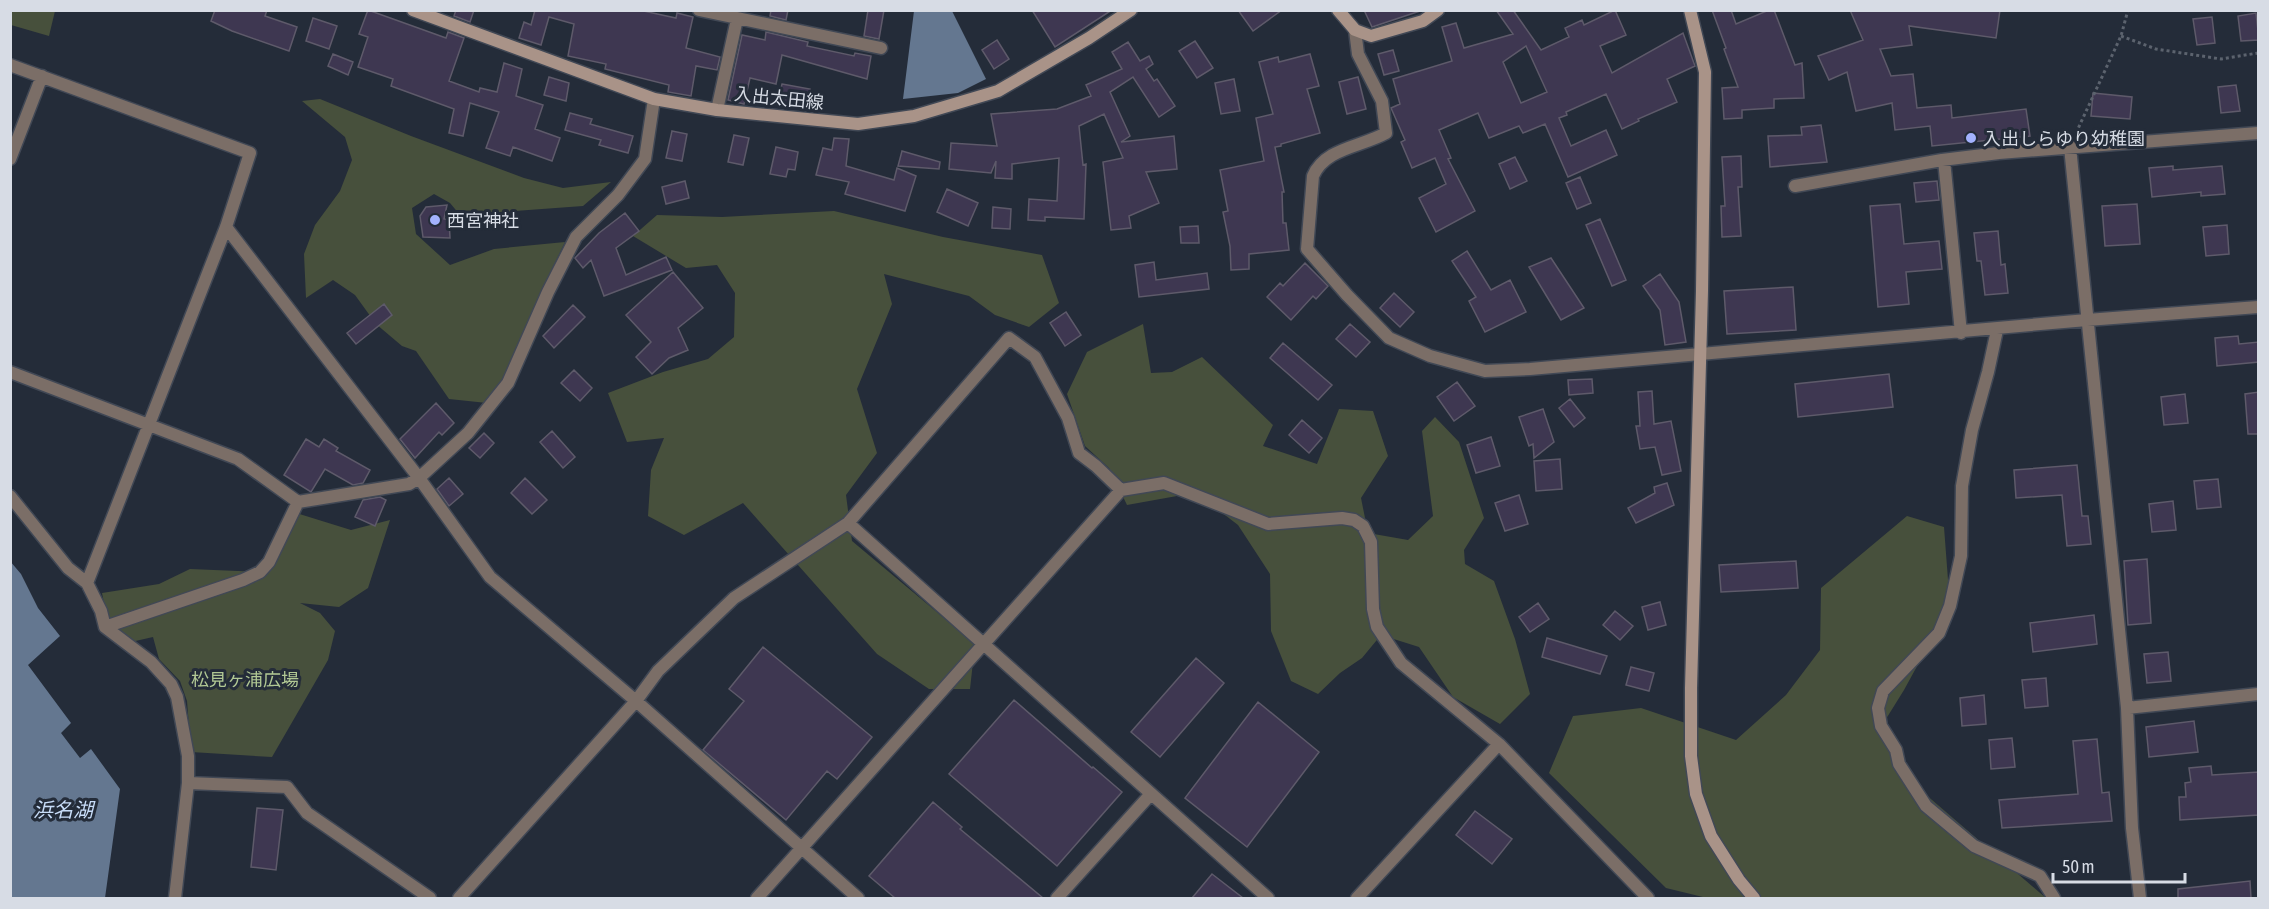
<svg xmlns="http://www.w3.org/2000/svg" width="2269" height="909" font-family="'Asap Condensed','Noto Sans JP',sans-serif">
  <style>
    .green { fill: #47503c }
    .water { fill: #647790 }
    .building { fill: #3e3751; stroke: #5e5a6a; stroke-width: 1.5; fill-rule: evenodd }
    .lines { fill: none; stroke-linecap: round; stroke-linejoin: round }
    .street-casing { stroke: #414855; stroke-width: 15 }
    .secondary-casing { stroke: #414855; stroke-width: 15 }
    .path { stroke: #5c636e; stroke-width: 3; stroke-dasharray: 3 3; stroke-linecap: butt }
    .street { stroke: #7b6e67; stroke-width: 12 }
    .secondary { stroke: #a99388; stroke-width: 12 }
    .poi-dot { fill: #a3b2fd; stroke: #242c39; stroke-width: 2 }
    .labels { text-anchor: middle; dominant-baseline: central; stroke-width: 6; stroke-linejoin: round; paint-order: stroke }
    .street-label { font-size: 18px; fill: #d7dce5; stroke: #242c39 }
    .poi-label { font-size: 18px; fill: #d7dce5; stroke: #242c39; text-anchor: start }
    .park-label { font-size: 18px; fill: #b1c894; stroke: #242c39 }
    .water-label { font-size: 20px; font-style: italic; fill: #c8ddf9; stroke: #242c39 }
  </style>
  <rect width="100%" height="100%" fill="#242c39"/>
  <path class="green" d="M53,10L55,11L49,36L11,25V11Z
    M320,99L411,136L524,178L563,188L611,182L583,206L460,215L450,203L434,194L412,208L416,234L450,265L494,249L565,242L537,301L524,334L518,360L487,403L449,399L416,351L402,346L376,324L355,295L333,280L306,298L304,254L315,225L340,191L352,160L345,137L302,101Z
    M834,211L943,237L1042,255L1059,303L1029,327L995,315L969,296L884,274L892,304L857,389L877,453L846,495L852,541L975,644L970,689H929L877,654L743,503L684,535L648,516L651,470L664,438L627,442L608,393L663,372L708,359L734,337L735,293L717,265L686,268L633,236L657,215L722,217Z
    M1143,324L1151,373L1172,372L1202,357L1273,425L1263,446L1317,464L1339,409L1373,411L1388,456L1361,498L1368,533L1408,540L1433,516L1422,431L1435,417L1459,442L1484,518L1464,550L1465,564L1494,581L1515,639L1530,694L1500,724L1453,697L1419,647L1381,635L1362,658L1340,673L1318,694L1291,681L1271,631L1270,574L1238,525L1204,499L1177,496L1127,505L1109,468L1085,446L1067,394L1087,352Z
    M293,512L351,530L390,520L368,588L339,607L300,603L320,613L335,631L328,660L272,757L191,752L187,701L180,681L159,659L153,637L131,642L109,628L102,593L159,584L190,569L260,572Z
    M1907,516L1944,527L1950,606L1904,690L1881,727L1910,781L2046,898H1707L1666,888L1549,773L1573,716L1641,708L1736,740L1786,695L1820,650L1821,588Z"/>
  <path class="water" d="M914,11H952L986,79L958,93L903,99Z
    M10,561L21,574L38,608L60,636L28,665L71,723L61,733L80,758L91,749L120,789L105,898H11Z"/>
  <path class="building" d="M215,10H267L265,16L297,27L289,51L232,31L211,21Z
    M368,10L446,38L448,32L464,38L449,81L479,92L480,88L497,92L504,63L522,69L516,96L543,105L535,129L560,138L552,161L513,147L510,156L486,148L499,112L470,103L463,136L449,133L454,109L391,86L393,79L358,67L368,37L359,34Z
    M456,10H474L470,22L454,16Z
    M535,10H639L676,18L677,13L693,17L686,48L720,57L717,70L696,66L691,96L668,92L669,85L605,69L606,64L568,56L574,24L549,17L541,45L519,38L524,22L531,25Z
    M771,10H788L786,20L770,16Z
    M868,10H884L879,39L864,36Z
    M1032,10H1112L1055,47Z
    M1238,10H1282L1253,31Z
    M1364,10H1423L1372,27Z
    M1496,10H1513L1541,50L1569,37L1565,28L1582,20L1584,25L1615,10L1626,35L1600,46L1612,73L1683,33L1695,66L1667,79L1677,102L1638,119L1639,121L1622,129L1606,94L1566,112L1567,115L1559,118L1571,146L1606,130L1617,155L1568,177L1545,124L1523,133L1519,126L1489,138L1478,113L1439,130L1451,158L1448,159L1475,211L1436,232L1419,198L1446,184L1435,158L1412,168L1401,142L1405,140L1391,108L1400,104L1393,79L1452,61L1442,27L1456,23L1464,48L1513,34ZM1526,46L1547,92L1521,103L1503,62Z
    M1712,10H1731L1736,24L1769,10H1774L1795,65L1802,63L1804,98L1774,99V108L1742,110V118L1724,119L1722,88L1738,87L1724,49L1726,48Z
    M1850,10H2000L1996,38L1909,26L1912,45L1880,49L1891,76L1913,74L1917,108L1951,105L1952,118L2026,109L2030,136L1932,146L1930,126L1895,130L1892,103L1856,111L1847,72L1829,80L1818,56L1863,40Z
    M2256,13L2259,40L2241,41L2238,16Z
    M2212,17L2215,43L2197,45L2193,19Z
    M313,18L337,26L329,49L306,41Z
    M766,32L808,42L807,46L854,56L855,53L871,56L867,79L782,55L776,84L750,78L744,104L728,100L742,35L765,40Z
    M997,40L1009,59L994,69L982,50Z
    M1195,41L1213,68L1197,78L1179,51Z
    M1128,42L1140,61L1149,56L1153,64L1146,69L1154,81L1157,79L1175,106L1159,117L1133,77L1110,92L1130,136L1121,142L1174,136L1177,169L1146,172L1159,203L1129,216L1131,228L1111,230L1103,162L1123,158L1104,114L1079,126L1083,165L1086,164L1084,219L1045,217V221L1028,220L1029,199L1057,201L1059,158L1012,164V179L995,178L996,161L991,173L949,169L951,143L997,146L991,114L1057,109L1091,96L1086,85L1122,69L1112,52Z
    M1393,50L1399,71L1384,75L1378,54Z
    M333,54L353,62L348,75L328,66Z
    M1310,54L1319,86L1307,89L1320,133L1281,144V146L1275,147L1284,192H1282L1283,223H1286L1289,250L1249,254V269L1231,270L1230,246L1223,212L1228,211L1220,170L1264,161L1256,118L1273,114L1259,62L1278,57L1279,62Z
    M549,77L569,83L566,101L544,95Z
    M1358,77L1366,109L1347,114L1339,82Z
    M1234,79L1240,111L1221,114L1215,83Z
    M782,84L810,89L807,107L778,101Z
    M2236,85L2240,111L2221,113L2218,87Z
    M2093,93L2132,97L2130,119L2091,116Z
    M570,113L592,119L590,124L633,136L628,153L599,145L601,140L565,130Z
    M1821,125L1827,162L1770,167L1768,136L1802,135L1801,127Z
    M672,131L687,134L682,161L666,158Z
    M734,135L749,138L743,165L728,162Z
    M834,138L849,139L846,166L894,180L897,168L916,176L905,211L845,194L849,182L816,175L823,148L832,150Z
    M776,147L798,152L795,170L788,169L786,177L770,174Z
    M902,151L940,162L939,169L898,166Z
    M1741,156L1742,187H1738L1741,236L1722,237L1721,206H1725L1722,157Z
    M1515,157L1527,181L1510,189L1499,164Z
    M2173,166V170L2222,166L2225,194L2201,196V192L2152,197L2149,168Z
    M1580,177L1591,203L1577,209L1566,183Z
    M685,181L689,198L666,204L662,187Z
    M1937,181L1939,200L1916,202L1914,183Z
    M947,189L978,203L968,226L937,212Z
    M1900,204L1904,244L1939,241L1942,269L1906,272L1909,304L1878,307L1870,206Z
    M2137,204L2140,244L2105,246L2102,206Z
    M447,205L444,219L449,220L450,238L423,237L420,216L426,207Z
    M993,207L1011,209L1010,229L992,228Z
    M625,213L639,231L616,248L626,275L666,257L672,270L604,296L591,260L583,268L575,258L599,233Z
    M1600,219L1626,280L1612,286L1586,225Z
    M2227,225L2229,254L2206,256L2203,227Z
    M1198,226L1199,243H1181L1180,227Z
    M1998,231L2001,265L2005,264L2008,293L1985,295L1981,261H1977L1974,233Z
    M1467,251L1491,290L1510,280L1526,312L1485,332L1469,301L1476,297L1452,261Z
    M1551,258L1584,308L1561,320L1529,267Z
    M1154,262L1156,280L1207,273L1209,289L1139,297L1135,265Z
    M1305,263L1328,286L1316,299L1313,296L1291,320L1267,297L1280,283L1283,286Z
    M673,272L703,308L678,328L688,350L669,358L652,374L636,357L651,342L626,315Z
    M1660,274L1679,302L1686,342L1665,345L1660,310L1643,286Z
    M1793,287L1796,330L1727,334L1724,291Z
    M1394,293L1414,312L1400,327L1380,308Z
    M384,304L392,315L356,344L347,333Z
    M573,305L585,317L554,348L543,336Z
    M1066,312L1081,335L1065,346L1050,323Z
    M1350,324L1370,342L1356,357L1336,339Z
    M2238,336L2239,344L2259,342V362L2217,366L2215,338Z
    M1283,343L1332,385L1318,400L1270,358Z
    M574,370L592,388L580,401L561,383Z
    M1889,374L1893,407L1798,417L1795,384Z
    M1592,379L1593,393L1569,395L1568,380Z
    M1457,382L1475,406L1454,421L1437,397Z
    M1652,391L1654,424L1671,421L1681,471L1662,475L1655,447L1640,449L1636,426H1640L1638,392Z
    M2259,392V434H2248L2245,394Z
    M2185,394L2188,423L2164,425L2161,397Z
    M1570,399L1585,418L1574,427L1559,408Z
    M436,403L454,423L442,435L439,432L415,458L400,439Z
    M1543,409L1554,442L1534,458L1533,444L1529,446L1519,417Z
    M1302,420L1322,438L1309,453L1289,435Z
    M552,431L575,457L563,468L540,442Z
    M484,433L494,443L480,458L469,448Z
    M1491,437L1500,466L1476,473L1467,445Z
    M306,439L319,447L324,439L338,448L336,451L370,470L363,483L353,485L325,469L311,492L284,475Z
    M1560,459L1562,489L1536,491L1534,461Z
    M2077,465L2082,516H2088L2091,544L2067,546L2062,495L2016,498L2014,470Z
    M449,478L463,494L449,506L437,489Z
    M525,478L547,500L532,514L511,493Z
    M2218,479L2221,507L2197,509L2194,481Z
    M1667,483L1674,505L1636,523L1628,508L1655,493L1654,487Z
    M1519,495L1528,524L1505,531L1495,503Z
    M380,497L386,500L375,526L355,517L363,500Z
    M2173,501L2176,530L2152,532L2149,504Z
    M2147,559L2151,623L2128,625L2124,561Z
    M1796,561L1798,588L1721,592L1719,565Z
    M1660,602L1666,625L1648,630L1642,607Z
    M1538,603L1549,619L1530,632L1519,617Z
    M1615,611L1633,626L1620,640L1603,625Z
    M2094,615L2097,644L2033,652L2030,623Z
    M1547,638L1607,656L1600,674L1542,657Z
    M763,647L872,737L837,779L827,771L786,820L703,750L744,701L729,689Z
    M2168,652L2171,681L2147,683L2144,654Z
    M1196,658L1224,683L1160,757L1131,732Z
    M1631,667L1654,673L1649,691L1626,685Z
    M2046,678L2048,706L2025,708L2022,680Z
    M1984,695L1986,724L1962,726L1960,698Z
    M1014,700L1092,768L1093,767L1122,792L1057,866L949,774Z
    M1258,702L1319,752L1247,847L1185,798Z
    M2194,721L2198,752L2149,757L2146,727Z
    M2012,738L2015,767L1991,769L1989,740Z
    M2097,739L2102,793L2109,792L2112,821L2002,828L1999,800L2078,794L2073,741Z
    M2211,766L2212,775L2259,772V815L2180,820L2179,797H2186L2185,783L2191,782L2189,768Z
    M933,802L962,827L960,829L1043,898H895L869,876Z
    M257,808L283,810L276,870L251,867Z
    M1475,811L1512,839L1492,864L1456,835Z
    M1212,874L1243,898H1192Z
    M2250,881L2251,898H2178V889Z"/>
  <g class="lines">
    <g class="street-casing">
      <path id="street" d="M699,10L881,48
        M1355,30L1358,54L1382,101L1386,133C1361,147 1325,148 1313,176L1307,249L1347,295L1389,338L1430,356L1485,371L1530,369L2087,320L2258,307
        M10,65L250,153L226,227L87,583
        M717,110L737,19
        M2070,147L2127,708L2132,828L2140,898
        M10,159L42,76
        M1944,160L1961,333
        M1795,186L1942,160L1999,153L2258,133
        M226,227L419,478L490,577L636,701L858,898
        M1997,330L1988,372L1972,430L1962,486L1961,556L1950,606L1939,633L1883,691L1878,708L1881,726L1896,750L1899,764L1926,806L1974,846L2040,876L2054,898
        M10,372L238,459L298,502L409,484L419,478L468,433L508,383L548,292L576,237L618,195L645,159L654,99
        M10,496L68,568L87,583L101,611L105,627L151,662L171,684L177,697L188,756V783L175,898
        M848,523L1268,898
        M105,627L243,580L260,572L269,562L298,502
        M2127,708L2258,694
        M188,783L287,787L307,813L430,898
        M459,898L636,701L658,671L734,598L848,523L1009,338L1035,357L1068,418L1079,453L1096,466L1121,490
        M757,898L1121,490L1164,483L1268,524L1342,518L1354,520L1363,526L1371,542L1373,609L1377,627L1401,663L1499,744L1648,898
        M1057,898L1150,795
        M1357,898L1499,744"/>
    </g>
    <g class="secondary-casing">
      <path id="secondary" d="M413,10L654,99L717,110L858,124L914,116L998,91L1089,38L1131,10
        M1338,10L1355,30L1371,36L1423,21L1438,10
        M1690,10L1705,72L1702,291L1691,688V756L1696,794L1711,836L1739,880L1754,898"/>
    </g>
    <path class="path" d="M2121,36L2156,49L2221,59L2258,53
      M2076,133L2121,36L2128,10"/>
    <use href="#street" class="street"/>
    <use href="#secondary" class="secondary"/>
  </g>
  <g class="poi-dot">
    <circle cx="1971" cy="138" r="6"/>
    <circle cx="435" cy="220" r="6"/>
  </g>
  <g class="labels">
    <g class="street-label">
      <text transform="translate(779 98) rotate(6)">入出太田線</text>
    </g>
    <g class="poi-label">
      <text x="1983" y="138">入出しらゆり幼稚園</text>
      <text x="447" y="220">西宮神社</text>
    </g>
    <g class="park-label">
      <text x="245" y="679">松見ヶ浦広場</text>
    </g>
    <g class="water-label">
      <text x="63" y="809">浜名湖</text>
    </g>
  </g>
  <rect width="2269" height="909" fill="none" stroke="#d7dce5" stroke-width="24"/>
  <path d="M2053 873v9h132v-9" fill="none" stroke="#d7dce5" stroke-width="3"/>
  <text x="2062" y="873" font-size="18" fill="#d7dce5" stroke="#242c39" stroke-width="4.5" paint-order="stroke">50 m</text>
</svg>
